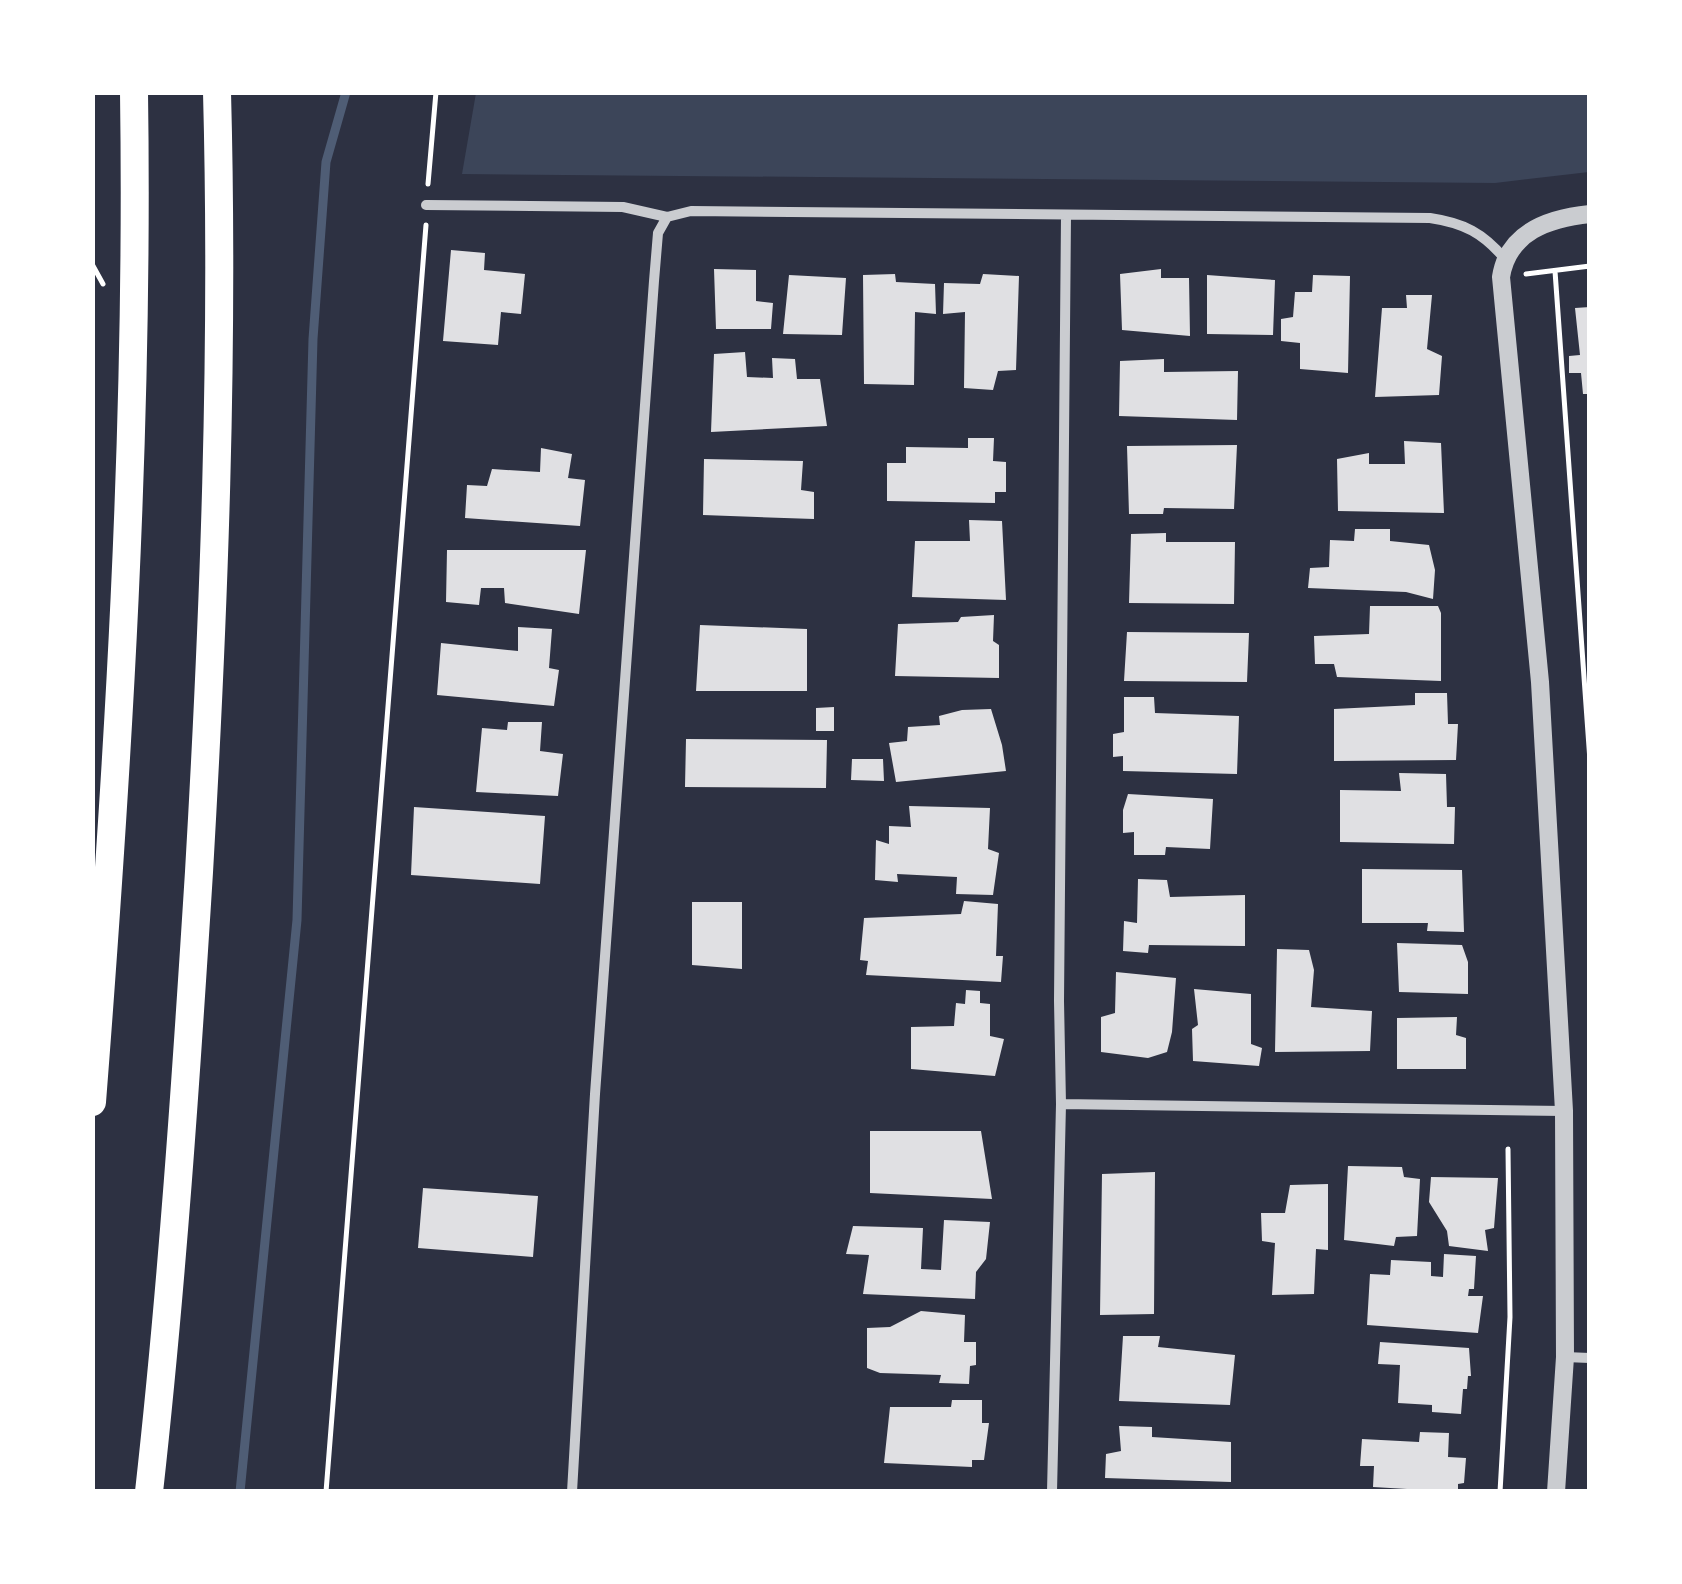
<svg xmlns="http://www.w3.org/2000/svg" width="1682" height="1584" font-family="'Roboto Condensed',sans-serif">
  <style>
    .green { fill: #3c4559 }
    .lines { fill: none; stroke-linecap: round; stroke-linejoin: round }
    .stream { stroke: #4f5d75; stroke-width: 9 }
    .building { fill: #e0e0e3 }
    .path { stroke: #fff; stroke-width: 5 }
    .minor { stroke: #caccd0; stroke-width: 10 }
    .tertiary { stroke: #caccd0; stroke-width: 18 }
    .motorway { stroke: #fff; stroke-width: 28 }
  </style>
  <rect width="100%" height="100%" fill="#2d3142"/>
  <path class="green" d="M476,93H1589V172L1495,183L462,174Z"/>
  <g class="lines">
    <path class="stream" d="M240,1492L297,920L313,339L326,162L346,92"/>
  </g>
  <path class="building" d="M451,250L485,253L484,270L525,274L521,314L501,312L498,345L443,341Z
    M714,269L756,270V301L773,303L771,329H716Z
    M1161,269V278H1189L1190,336L1122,330L1120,274Z
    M895,274L896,282L935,284L936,314L915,312L914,385L864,384L863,275Z
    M983,274L1019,276L1016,370L998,371L993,390L964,388L965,312L943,314L944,283L980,284Z
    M789,275L846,278L842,335L783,334Z
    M1207,275L1275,280L1273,335L1207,334Z
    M1313,275L1350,276L1348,373L1300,369V343L1281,341V319L1293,317L1295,292H1312Z
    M1406,295H1432L1427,349L1442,356L1439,395L1375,397L1382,308H1407Z
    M1590,307V394H1583L1581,373H1569V356L1580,355L1575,308Z
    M745,352L747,377L773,378L772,358L795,359L797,379H820L827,426L711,432L714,354Z
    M1164,359V372L1238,371L1237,420L1119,416L1120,361Z
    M968,438H994L993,461L1006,462V492H995V503L887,501V463H906V447L968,448Z
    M1404,441L1441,443L1444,513L1338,511L1337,459L1369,453V464H1405Z
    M1237,445L1234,509L1164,508L1163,514H1129L1127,446Z
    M541,448L572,454L568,478L585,480L580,526L465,518L467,485L487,486L492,469L540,472Z
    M704,459L803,461L801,490L814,492V519L703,515Z
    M969,520L1002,521L1006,600L912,597L915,541H970Z
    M1355,529H1390V541L1429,545L1435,570L1433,599L1406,592L1308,588L1310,568L1329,567L1330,540L1354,541Z
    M1166,533V542H1235L1234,604L1129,603L1131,534Z
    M447,550H586L579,614L505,603L504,588H481L479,605L446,602Z
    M1370,606H1438L1441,613V681L1337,677L1334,664H1315L1314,636L1369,634Z
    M994,615L993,641L999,645V678L895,676L898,624L958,622L961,617Z
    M700,625L807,629V691H696Z
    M518,627L552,629L549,668L559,670L554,706L437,695L441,643L518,651Z
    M1127,632L1249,633L1247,682L1124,681Z
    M1415,693H1447L1448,724H1458L1456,760L1334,761V709L1415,705Z
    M1124,697H1154L1155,713L1239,716L1237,774L1123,771V756L1113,757V734L1124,732Z
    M834,707V731H816V708Z
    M991,709L1002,745L1006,771L896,782L889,743L907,741L908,727L940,725L939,716L962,710Z
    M508,722H542L540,751L563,754L558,796L476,792L482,728L507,730Z
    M686,739L827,740L826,788L685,787Z
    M852,759H883L884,781L851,780Z
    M1399,773L1446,774L1447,807H1455L1454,844L1340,842V790L1401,791Z
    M1128,794L1213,799L1210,849L1166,847L1165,855H1134V832L1123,833V810Z
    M909,806L990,808L988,849L999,853L993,895L956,894L957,877L897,874L898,882L875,880L876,840L889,844V826L911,827Z
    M414,807L545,816L540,884L411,875Z
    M1362,869L1462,870L1464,932L1427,931L1428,923H1362Z
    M1138,879L1167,880L1170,897L1245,895V946L1149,945L1148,953L1123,951L1124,921L1137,923Z
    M964,901L998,904L996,956H1003L1001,982L866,975L868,961L860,960L864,918L961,914Z
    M692,902H742V969L692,965Z
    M1397,943L1462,945L1468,962V994L1399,992Z
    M1277,949L1309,950L1314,970L1311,1007L1372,1011L1370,1051L1275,1052Z
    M1116,972L1176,978L1172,1032L1167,1052L1148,1058L1101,1052V1017L1115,1013Z
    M1194,989L1251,994V1044L1262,1048L1259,1066L1193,1061L1192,1029L1198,1025Z
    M966,990L980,991V1003L990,1004V1036L1004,1039L995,1076L911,1069V1027L954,1026L956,1003L965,1004Z
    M1457,1017L1456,1035L1466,1038V1069H1397V1018Z
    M870,1131H981L992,1199L870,1193Z
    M1348,1166L1402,1167L1404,1177L1420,1179L1417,1236L1396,1237L1394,1246L1344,1240Z
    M1155,1172L1154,1314L1100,1315L1102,1174Z
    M1431,1177L1498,1178L1494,1228L1485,1230L1488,1251L1449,1246L1447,1231L1429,1202Z
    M1328,1184V1250L1316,1249L1314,1294L1272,1295L1275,1243L1262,1241L1261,1213H1285L1290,1185Z
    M423,1188L538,1196L533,1257L418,1248Z
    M944,1220L990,1222L986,1259L976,1272L975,1299L863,1294L869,1255L846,1254L853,1226L923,1228L921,1269L941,1270Z
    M1444,1254L1476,1256L1474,1289H1469L1468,1296H1483L1478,1333L1367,1325L1370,1274L1390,1275L1391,1260L1431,1262V1276L1443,1277Z
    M921,1311L965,1315L964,1342H976V1365L970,1366L969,1384L939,1383L941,1375L880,1373L867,1368V1328L890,1327Z
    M1123,1336H1160L1158,1347L1235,1355L1230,1405L1119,1401Z
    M1380,1342L1469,1348L1471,1376H1468L1467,1389H1463L1461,1414L1432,1412V1405L1398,1403L1400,1365L1378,1364Z
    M952,1400H982V1423H989L984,1460H972V1467L884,1463L890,1407H951Z
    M1119,1426L1152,1427V1437L1231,1442V1482L1105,1478L1106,1454L1121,1451Z
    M1420,1432L1449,1433L1448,1457L1466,1458L1464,1483L1458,1484V1492L1373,1487L1374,1466H1360L1362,1439L1419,1442Z"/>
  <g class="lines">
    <path class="path" d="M428,184L436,92
      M92,264L103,284
      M1555,271L1590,761
      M1526,274L1590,266
      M326,1492L426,225
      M1500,1492L1510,1317L1508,1149"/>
    <path class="minor" d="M426,205L623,207L667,217L691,211L1430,218C1464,223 1483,233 1505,259
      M1061,1104L1564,1111
      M1565,1357L1590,1358
      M572,1492L595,1094L654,281L658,233L667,217
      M1052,1492L1061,1104L1059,1001L1066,216"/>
    <path class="tertiary" d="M1556,1492L1565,1357L1564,1111L1540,682L1501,277C1508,232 1549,218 1590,214"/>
    <path class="motorway" d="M92,1102C118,767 139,429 134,92
      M149,1492C172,1286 186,1079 199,872C214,613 224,353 217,92"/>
  </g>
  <rect width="1682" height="1584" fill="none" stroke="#ffffff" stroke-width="190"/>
</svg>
